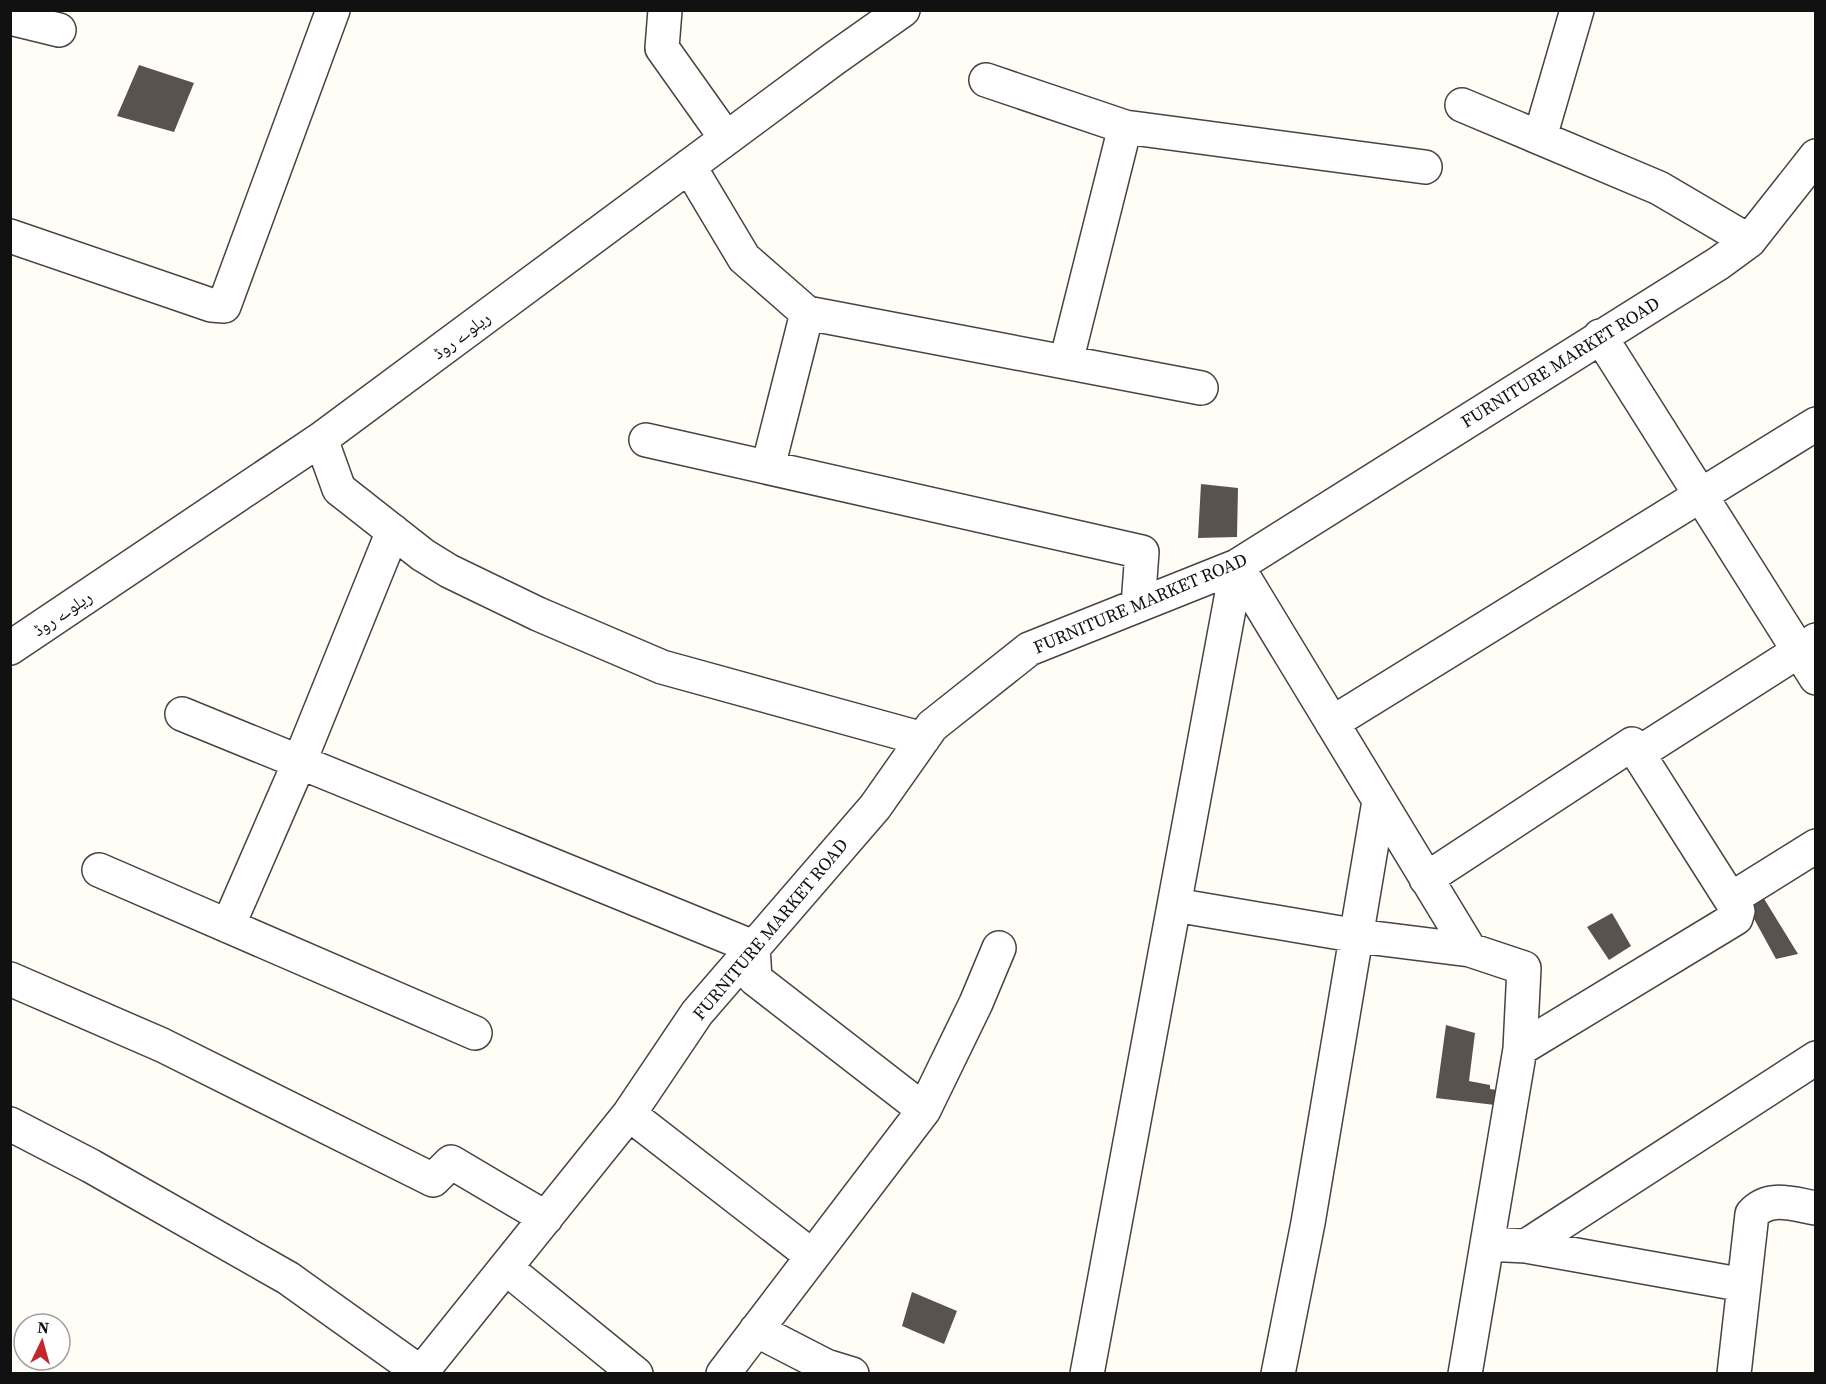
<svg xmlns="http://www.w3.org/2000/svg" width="1826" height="1384" font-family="'Source Serif 4','Noto Naskh Arabic',serif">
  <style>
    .building { fill: #5a524d }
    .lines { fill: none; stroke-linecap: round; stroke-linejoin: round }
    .minor-casing { stroke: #444; stroke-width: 36 }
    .minor { stroke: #fff; stroke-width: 33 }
    .labels { text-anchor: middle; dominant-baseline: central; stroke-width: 6; stroke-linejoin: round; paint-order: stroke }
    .street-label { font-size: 18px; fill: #111; stroke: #fff }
  </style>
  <rect width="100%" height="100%" fill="#fffdf5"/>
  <path class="building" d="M139,65L194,83L174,132L117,116Z
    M1201,484L1238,488L1237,537L1198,538Z
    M1763,897L1798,954L1776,959L1747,906Z
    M1612,913L1631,946L1609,960L1587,927Z
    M1446,1025L1475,1033L1469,1081L1490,1085V1089L1497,1090L1495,1105L1436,1098Z
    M912,1292L957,1311L944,1344L902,1326Z"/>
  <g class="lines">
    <g class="minor-casing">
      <path id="minor" d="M665,10L662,48L726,138
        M10,18L59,30
        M986,80L1125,127L1425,167
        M1462,105L1659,188L1749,241
        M1540,137L1577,10
        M689,166L744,258L807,313L1201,388
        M10,236L211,305L224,306L333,10
        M1600,336L1816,678
        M1066,362L1125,127
        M321,439L339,489L423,555L449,571L538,614L662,667L923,739
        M646,440L1142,552L1138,605
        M768,467L807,313
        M1237,566L1470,950
        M10,648L321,439L835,58L903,10
        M182,714L753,947L755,979L924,1110
        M1332,723L1816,424
        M1639,753L1816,640
        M99,870L475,1033
        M1426,879L1632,744L1738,911L1736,918L1520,1049
        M1731,899L1816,846
        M1175,905L1358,936L1470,950L1524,968L1520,1049L1465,1374
        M228,926L299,763L393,531
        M10,979L162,1045L433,1180L451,1162L546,1218
        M629,1114L812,1256
        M10,1124L91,1166L288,1278L421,1373
        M1487,1244L1526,1246L1816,1058
        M1526,1246L1744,1285
        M506,1268L636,1374
        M756,1330L826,1366L852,1374
        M420,1374L629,1114L697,1013L875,807L932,726L1029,649L1237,566L1719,263L1749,241L1816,156
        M723,1374L924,1110L976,1003L999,948
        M1087,1374L1237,566
        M1278,1374L1308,1223L1379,801
        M1734,1374L1752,1214C1769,1195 1792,1204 1816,1208"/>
    </g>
    <use href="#minor" class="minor"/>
  </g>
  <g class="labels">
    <g class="street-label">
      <text transform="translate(461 335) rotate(-37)">ریلوے روڈ</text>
      <text transform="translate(1560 362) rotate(-32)">FURNITURE MARKET ROAD</text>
      <text transform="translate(1140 603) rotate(-23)">FURNITURE MARKET ROAD</text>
      <text transform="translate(62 613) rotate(-34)">ریلوے روڈ</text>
      <text transform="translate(770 929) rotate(-50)">FURNITURE MARKET ROAD</text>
    </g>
  </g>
  <rect width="1826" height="1384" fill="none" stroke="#111111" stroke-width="24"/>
  <g transform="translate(42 1342) rotate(5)"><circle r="28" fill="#ffffff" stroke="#a0a0a0" stroke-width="1.5"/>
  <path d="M0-4.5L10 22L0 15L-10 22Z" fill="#c4262e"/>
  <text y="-9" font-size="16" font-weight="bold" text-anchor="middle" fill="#111111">N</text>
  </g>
</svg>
